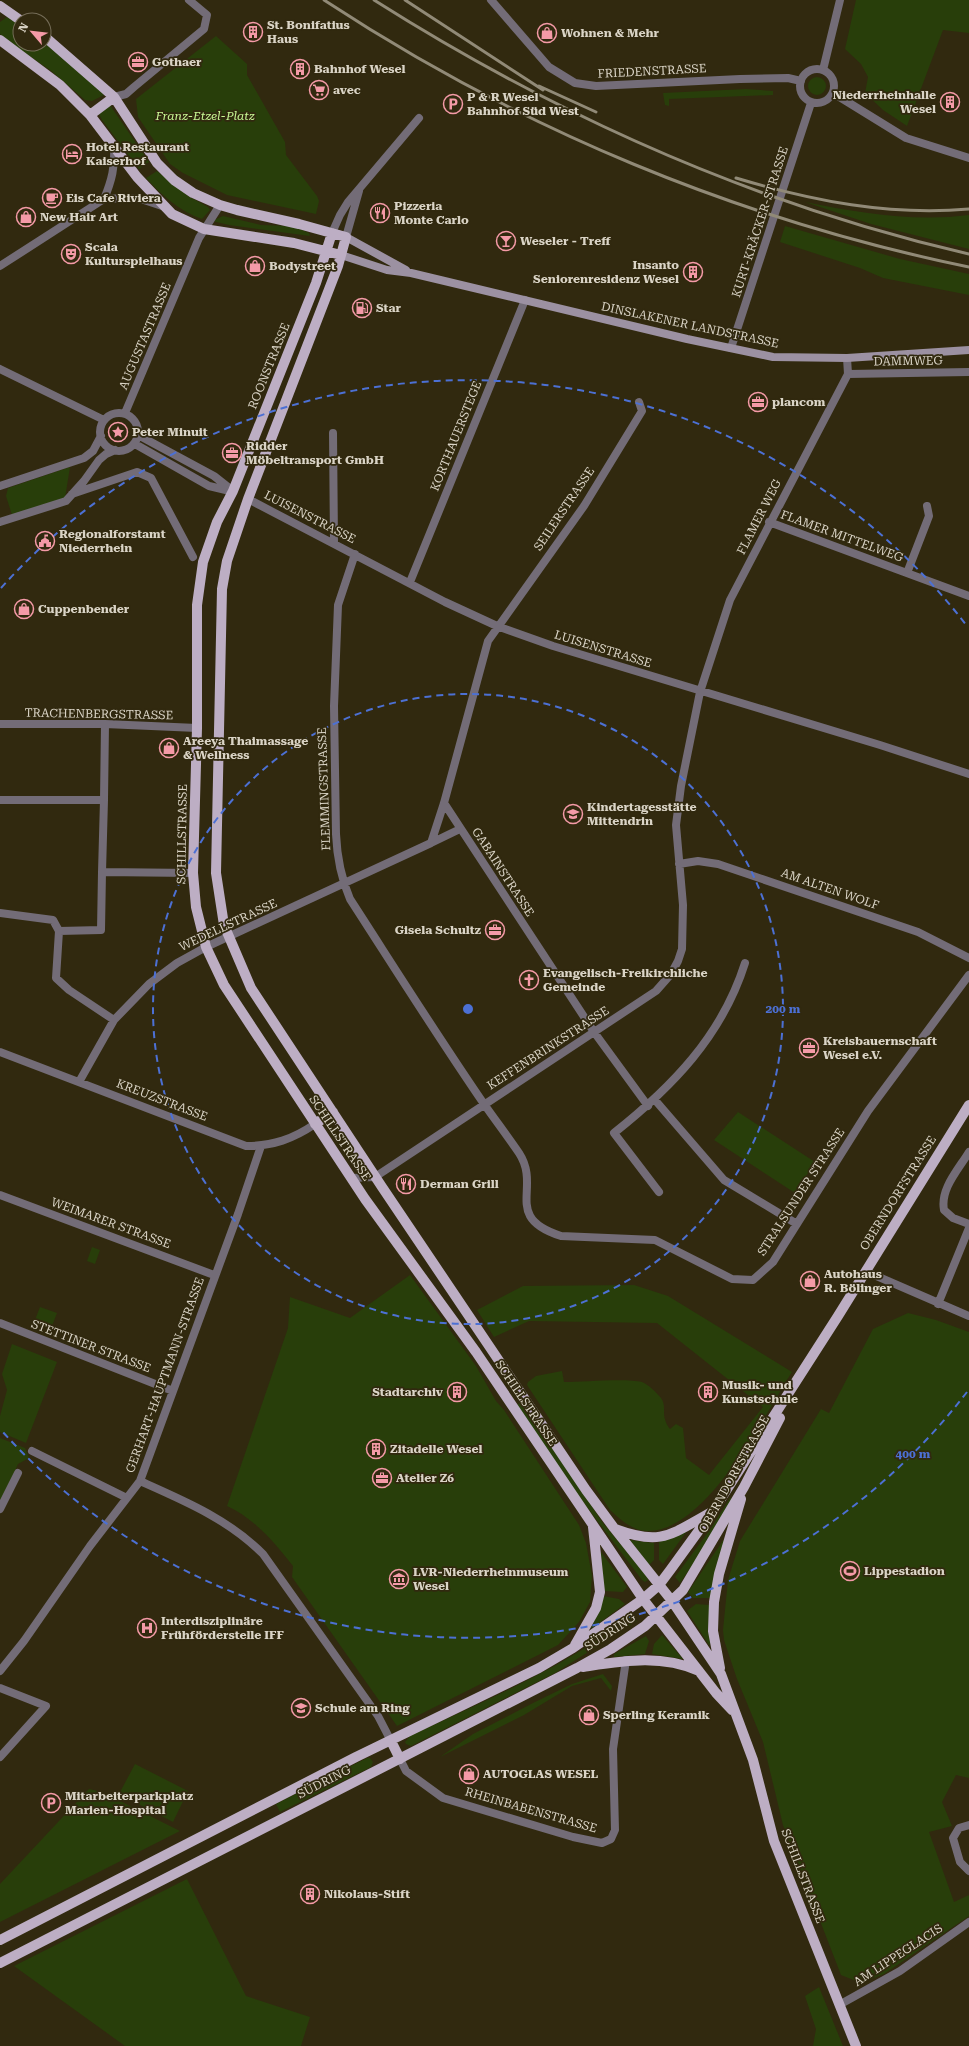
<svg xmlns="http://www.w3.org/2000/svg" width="969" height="2046" font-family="'Roboto Serif',serif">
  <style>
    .green { fill: #283e0a }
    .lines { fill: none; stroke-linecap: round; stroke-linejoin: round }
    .street { stroke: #736c77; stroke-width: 8 }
    .secondary { stroke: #9c91a2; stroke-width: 8 }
    .primary { stroke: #bdaec4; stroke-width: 10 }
    .rail { stroke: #918a77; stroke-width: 3 }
    .ring { fill: none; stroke: #4c70d4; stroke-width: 2; stroke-dasharray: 7 5 }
    .labels { text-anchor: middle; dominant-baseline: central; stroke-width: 3.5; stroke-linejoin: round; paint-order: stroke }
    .poi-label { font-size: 12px; font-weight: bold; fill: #dad4c6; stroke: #31290f; text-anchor: start }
    .street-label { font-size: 12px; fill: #dad4c6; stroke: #31290f }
    .park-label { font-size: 12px; font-style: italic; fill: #c6f693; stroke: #31290f }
    .centre { fill: #4c70d4; stroke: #31290f; stroke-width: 2 }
    .ring-label { font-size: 12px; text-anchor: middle; font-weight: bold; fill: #4c70d4; stroke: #31290f; stroke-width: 3.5; stroke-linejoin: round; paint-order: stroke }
  </style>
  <rect width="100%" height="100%" fill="#31290f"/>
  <path class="green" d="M856,0H969V33L943,30L907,126L883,110L865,93L868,77L861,64L845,49Z
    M7,17L20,24V44H44V41L90,79L104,95L92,101L85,100L50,70L3,38L0,34V22Z
    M216,36L247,64V75L285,142L286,155L317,196L319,201L316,214L227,195L183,173L170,164L138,117L136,99Z
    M808 86a9 9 0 1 1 18 0a9 9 0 1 1-18 0Z
    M746,89L773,91V95L669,99V106L665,105L663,93Z
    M110,105L149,162L139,169L102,120L99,114Z
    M157,171L188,196L208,207L210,210L202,219C179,211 163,196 146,178Z
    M805,202C859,213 914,222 969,215V249L871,224Z
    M223,216L261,225L293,226L309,233L310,236L229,225L212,221Z
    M785,226L900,259L969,274V295L883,278L860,268L780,242Z
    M70,467L65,498L12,515L6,496L8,488Z
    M738,1112L815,1162L795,1193L714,1140Z
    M92,1247L100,1250L95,1264L87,1261Z
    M410,1275L476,1366L496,1401L504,1410L579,1525L586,1543L592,1576L590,1602L579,1622L558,1645L397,1726L292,1577L293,1566C274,1542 255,1519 227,1506L288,1328L290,1297L350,1318Z
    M634,1285L668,1296L792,1372C764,1416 705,1534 646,1531C631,1530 620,1519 610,1510L527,1385L528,1382L536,1376L562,1371L564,1382C582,1382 627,1378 642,1382C649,1385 656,1392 661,1398C668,1408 659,1414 670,1429L676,1424L683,1428L686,1458L709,1475L763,1407L657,1323L529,1321L494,1337L477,1310L523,1286Z
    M40,1307L57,1313L52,1326L35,1320Z
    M908,1313L936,1320L969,1332V1778L956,1775L942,1802L952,1826L929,1832L954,1902L969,1895V1916L884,1974L861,1983L841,1975L783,1825L763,1742L737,1679L724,1640L723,1630L728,1580L740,1541L821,1409L829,1413L873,1329Z
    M12,1344L57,1362L26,1443L0,1432V1416L7,1390L2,1374Z
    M521,1402L603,1523L647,1576L648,1580L645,1582L642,1580L574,1490L517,1405Z
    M0,1438L25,1448L29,1458L18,1464L0,1502Z
    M730,1498L732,1499L708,1542L680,1583L675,1577L709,1531Z
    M687,1531L663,1564L659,1560V1542Z
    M724,1539L710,1598H693L688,1592Z
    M630,1540L654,1543V1560L649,1565Z
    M601,1552L627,1587L623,1592L603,1591Z
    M603,1596L619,1599L625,1604L591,1629Z
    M696,1604L709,1605L711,1643L709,1645L687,1611Z
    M633,1615L637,1621L555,1673L411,1746L406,1744L405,1742L410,1736C486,1700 566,1667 633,1615Z
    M662,1635L683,1659L652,1654L654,1644Z
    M646,1636L649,1641L645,1654L614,1657V1654Z
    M603,1674L612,1686L611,1691L601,1678L572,1686L524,1715L440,1757L473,1734L533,1703L572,1684Z
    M367,1758H370L373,1762L371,1767L280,1812L276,1804Z
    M135,1764L188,1791L173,1822L119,1794Z
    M89,1789L102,1792L180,1831L0,1922V1884Z
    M187,1879L246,1996L310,2017L301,2046H125L14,1966Z
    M819,1987L843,2046H813L816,2029L805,1996Z"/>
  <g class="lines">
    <path class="street" d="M491,0L549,67L575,83L596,86L740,79L788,78L801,81
      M800 86a17 17 0 1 1 34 0a17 17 0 1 1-34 0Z
      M823,70L840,0
      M833,93L906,138L969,158
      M114,97L126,94L134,87L204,29L207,15L189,0
      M104,199C112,180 115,167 114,147
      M332,233L340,215L348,202L419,118
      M346,237L359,191
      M0,266L104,199L126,198L141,199L165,207
      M731,348L811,103
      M0,369L104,420
      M848,374L969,372
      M100 432a19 19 0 1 1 38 0a19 19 0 1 1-38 0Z
      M125,413L199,238L220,205
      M333,433L334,543
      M138,435L214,476L233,491
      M135,444L209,486L230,491
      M0,486L84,458L93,451L101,436
      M72,494L137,472L151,478L193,557
      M248,499L445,602L497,626L553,646L880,745L969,774
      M0,522L66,501L84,481L99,460L106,454L115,450
      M769,522L969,596
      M355,554L338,605L334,706L336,834C337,857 341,878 350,899C394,967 438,1037 484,1104C496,1121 508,1137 519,1153C542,1188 502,1217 561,1236L655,1240L732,1279L753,1280L773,1262L868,1111L969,975
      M907,573L929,516L927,506
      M410,582L525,300
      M0,724H105L197,728
      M0,800H104L102,872
      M104,800L105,724
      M444,803L594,1032L648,1106
      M431,843L460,829
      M679,864L698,861L718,864L918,932L969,958
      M0,913L53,920L59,931L56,978L69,990L114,1020
      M59,931L101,930L102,872L193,873
      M0,1052L246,1146C273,1146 293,1139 315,1124
      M79,1082L114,1020L149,984L177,963L206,947L431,843L444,803L488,641L584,506L642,411L639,402
      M655,1100L724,1180L797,1224
      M969,1152C958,1170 940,1189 944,1210L953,1218L969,1224
      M351,1178L375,1177L656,991L671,974L678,961L682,949L683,905L676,825L681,786L700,692L730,600L848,374L847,358
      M659,1192L614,1133C672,1087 722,1036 745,963
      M0,1195L214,1275
      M865,1271L969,1316
      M938,1304L969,1228
      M0,1323L173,1391
      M32,1451L127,1498
      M140,1481C185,1501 228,1519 263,1554L378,1716L391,1741
      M0,1509L18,1473
      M0,1671L24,1641L90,1546L140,1481L238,1214L261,1146
      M0,1688L46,1706L0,1757
      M400,1759L406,1771L443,1798L573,1837L602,1843L611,1839L615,1830L613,1749L626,1660
      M969,1825L959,1828L953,1838L960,1862L969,1871
      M839,2005L900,1971L969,1922"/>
    <path class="secondary" d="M346,237L406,270
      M341,255L387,270L411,273L687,339L773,357L847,358L969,350"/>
    <path class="primary" d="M0,6L20,20
      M44,36L114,97L157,163L174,180L193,193L220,205L237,210L299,224L346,237L338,266L248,499L227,561L222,589L216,873L224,925L251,988L382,1187L586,1490L614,1528L672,1601L721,1674L753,1760L774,1841L856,2046
      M0,40L60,85L90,115L137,177L172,214L204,229L294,243L341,255
      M90,115L114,97
      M332,233L316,283L233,491L217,522L203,562L197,605V728L193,873L196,907L206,947L224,985L365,1199L476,1352L643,1599L716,1693L732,1710
      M315,1124L333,1112
      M615,1529C661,1546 670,1535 710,1513
      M575,1645L596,1608L600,1592L593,1527
      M583,1667C623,1661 661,1654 699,1671
      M720,1668L713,1631L714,1602L719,1574L741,1499
      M391,1741L400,1759
      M0,1940L356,1757L539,1668L573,1648L643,1599L659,1585L671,1569L713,1511L838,1316L969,1105
      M0,1963L577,1668L611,1649L645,1626L683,1590L744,1487L780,1418"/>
    <path class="rail" d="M324,0C520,129 739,220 969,267
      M374,0C557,116 757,205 969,254
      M405,0L543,90
      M539,86L596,112
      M736,178C813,201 889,216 969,209"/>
  </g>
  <g class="ring">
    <circle cx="468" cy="1009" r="315"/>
    <path d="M967 1392A629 629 0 0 1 1 1430M1 588A629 629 0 0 1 967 626"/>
  </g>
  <defs>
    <g id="building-ring" transform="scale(1)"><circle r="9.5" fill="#31290f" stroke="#f49aa7" stroke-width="1.5"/><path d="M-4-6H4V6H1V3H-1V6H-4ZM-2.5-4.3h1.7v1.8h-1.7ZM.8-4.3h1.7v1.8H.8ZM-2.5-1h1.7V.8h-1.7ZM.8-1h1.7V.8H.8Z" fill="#f49aa7"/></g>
    <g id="shop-ring" transform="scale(1)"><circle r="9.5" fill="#31290f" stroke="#f49aa7" stroke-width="1.5"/><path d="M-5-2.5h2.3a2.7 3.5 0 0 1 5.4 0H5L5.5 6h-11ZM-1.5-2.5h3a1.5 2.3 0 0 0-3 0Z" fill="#f49aa7"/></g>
    <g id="office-ring" transform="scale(1)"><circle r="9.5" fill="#31290f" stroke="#f49aa7" stroke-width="1.5"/><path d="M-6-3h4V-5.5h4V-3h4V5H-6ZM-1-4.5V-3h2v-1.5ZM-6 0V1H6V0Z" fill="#f49aa7"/></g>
    <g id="supermarket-ring" transform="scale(1)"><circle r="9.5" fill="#31290f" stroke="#f49aa7" stroke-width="1.5"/><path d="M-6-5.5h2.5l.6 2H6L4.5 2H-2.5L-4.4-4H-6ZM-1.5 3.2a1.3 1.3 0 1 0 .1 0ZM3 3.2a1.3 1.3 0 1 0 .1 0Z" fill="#f49aa7"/></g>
    <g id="parking-ring" transform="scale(1)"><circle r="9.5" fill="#31290f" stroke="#f49aa7" stroke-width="1.5"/><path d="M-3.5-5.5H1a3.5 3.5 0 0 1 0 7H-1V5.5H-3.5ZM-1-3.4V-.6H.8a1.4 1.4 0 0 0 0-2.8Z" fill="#f49aa7"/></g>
    <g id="hotel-ring" transform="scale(1)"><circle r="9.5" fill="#31290f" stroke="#f49aa7" stroke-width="1.5"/><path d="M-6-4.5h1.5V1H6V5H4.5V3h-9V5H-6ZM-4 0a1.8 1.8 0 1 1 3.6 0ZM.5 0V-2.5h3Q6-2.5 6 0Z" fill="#f49aa7"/></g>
    <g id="cafe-ring" transform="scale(1)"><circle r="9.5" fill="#31290f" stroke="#f49aa7" stroke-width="1.5"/><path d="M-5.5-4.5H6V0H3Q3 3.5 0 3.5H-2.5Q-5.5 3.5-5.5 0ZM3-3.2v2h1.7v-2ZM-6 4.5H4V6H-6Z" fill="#f49aa7"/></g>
    <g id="restaurant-ring" transform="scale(1)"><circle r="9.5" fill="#31290f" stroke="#f49aa7" stroke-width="1.5"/><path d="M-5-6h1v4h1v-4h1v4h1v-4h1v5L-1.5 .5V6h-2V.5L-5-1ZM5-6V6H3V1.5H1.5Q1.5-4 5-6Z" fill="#f49aa7"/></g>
    <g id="bar-ring" transform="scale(1)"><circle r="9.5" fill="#31290f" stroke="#f49aa7" stroke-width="1.5"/><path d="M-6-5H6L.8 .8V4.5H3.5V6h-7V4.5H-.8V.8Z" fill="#f49aa7"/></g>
    <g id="theatre-ring" transform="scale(1)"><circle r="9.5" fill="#31290f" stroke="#f49aa7" stroke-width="1.5"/><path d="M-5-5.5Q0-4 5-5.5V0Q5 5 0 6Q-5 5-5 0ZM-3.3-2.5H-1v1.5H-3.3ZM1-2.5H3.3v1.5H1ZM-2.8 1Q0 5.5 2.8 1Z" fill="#f49aa7"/></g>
    <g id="fuel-ring" transform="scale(1)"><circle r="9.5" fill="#31290f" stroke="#f49aa7" stroke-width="1.5"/><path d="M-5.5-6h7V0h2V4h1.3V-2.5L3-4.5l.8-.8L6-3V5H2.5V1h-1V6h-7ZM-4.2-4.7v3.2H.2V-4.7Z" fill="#f49aa7"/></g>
    <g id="sight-ring" transform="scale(1)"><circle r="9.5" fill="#31290f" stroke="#f49aa7" stroke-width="1.5"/><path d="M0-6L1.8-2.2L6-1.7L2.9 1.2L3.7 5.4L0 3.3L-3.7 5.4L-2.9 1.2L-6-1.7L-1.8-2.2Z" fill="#f49aa7"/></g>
    <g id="civic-ring" transform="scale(1)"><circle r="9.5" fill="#31290f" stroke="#f49aa7" stroke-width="1.5"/><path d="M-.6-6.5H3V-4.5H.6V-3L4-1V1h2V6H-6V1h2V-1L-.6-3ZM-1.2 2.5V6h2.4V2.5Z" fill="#f49aa7"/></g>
    <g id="school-ring" transform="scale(1)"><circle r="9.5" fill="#31290f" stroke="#f49aa7" stroke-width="1.5"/><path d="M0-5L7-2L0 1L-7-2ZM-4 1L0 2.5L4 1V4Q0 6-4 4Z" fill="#f49aa7"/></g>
    <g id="church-ring" transform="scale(1)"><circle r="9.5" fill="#31290f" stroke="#f49aa7" stroke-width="1.5"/><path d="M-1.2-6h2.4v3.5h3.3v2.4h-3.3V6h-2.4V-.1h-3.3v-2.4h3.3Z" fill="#f49aa7"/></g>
    <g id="stadium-ring" transform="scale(1)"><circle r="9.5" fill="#31290f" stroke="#f49aa7" stroke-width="1.5"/><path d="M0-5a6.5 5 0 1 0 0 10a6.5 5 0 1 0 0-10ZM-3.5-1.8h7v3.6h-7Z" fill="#f49aa7"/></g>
    <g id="museum-ring" transform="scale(1)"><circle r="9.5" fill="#31290f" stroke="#f49aa7" stroke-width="1.5"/><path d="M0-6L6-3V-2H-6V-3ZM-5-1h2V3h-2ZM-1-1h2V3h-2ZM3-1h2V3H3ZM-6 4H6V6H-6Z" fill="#f49aa7"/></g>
    <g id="hospital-ring" transform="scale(1)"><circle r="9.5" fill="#31290f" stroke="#f49aa7" stroke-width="1.5"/><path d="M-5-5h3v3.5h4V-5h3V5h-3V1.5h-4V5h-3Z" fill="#f49aa7"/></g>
  </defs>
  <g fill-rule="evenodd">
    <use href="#building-ring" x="253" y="32"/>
    <use href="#shop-ring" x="547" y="33"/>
    <use href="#office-ring" x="138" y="62"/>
    <use href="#building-ring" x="300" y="69"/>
    <use href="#supermarket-ring" x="319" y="90"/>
    <use href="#building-ring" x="950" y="102"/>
    <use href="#parking-ring" x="453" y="104"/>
    <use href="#hotel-ring" x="72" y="154"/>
    <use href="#cafe-ring" x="52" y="198"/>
    <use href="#restaurant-ring" x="380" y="213"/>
    <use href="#shop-ring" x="26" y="217"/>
    <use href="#bar-ring" x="506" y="241"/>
    <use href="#theatre-ring" x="71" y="254"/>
    <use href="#shop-ring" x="255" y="266"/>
    <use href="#building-ring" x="693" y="272"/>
    <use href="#fuel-ring" x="362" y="308"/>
    <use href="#office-ring" x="758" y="402"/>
    <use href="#sight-ring" x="118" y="432"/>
    <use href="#office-ring" x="232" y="453"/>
    <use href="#civic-ring" x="45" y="541"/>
    <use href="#shop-ring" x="24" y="609"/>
    <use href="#shop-ring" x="169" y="748"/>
    <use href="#school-ring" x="573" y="814"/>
    <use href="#office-ring" x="495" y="930"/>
    <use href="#church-ring" x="529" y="980"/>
    <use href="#office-ring" x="809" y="1048"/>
    <use href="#restaurant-ring" x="406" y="1184"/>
    <use href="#shop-ring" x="810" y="1281"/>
    <use href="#building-ring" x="457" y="1392"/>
    <use href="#building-ring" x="708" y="1392"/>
    <use href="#building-ring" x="376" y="1449"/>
    <use href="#office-ring" x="382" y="1478"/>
    <use href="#stadium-ring" x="850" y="1571"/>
    <use href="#museum-ring" x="399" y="1579"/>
    <use href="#hospital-ring" x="147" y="1628"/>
    <use href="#school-ring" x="301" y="1708"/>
    <use href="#shop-ring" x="589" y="1715"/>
    <use href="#shop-ring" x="469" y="1774"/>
    <use href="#parking-ring" x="51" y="1803"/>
    <use href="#building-ring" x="310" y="1894"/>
  </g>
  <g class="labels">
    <g class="poi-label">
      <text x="267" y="25">St. Bonifatius<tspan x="267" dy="14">Haus</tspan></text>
      <text x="561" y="33">Wohnen &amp; Mehr</text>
      <text x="152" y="62">Gothaer</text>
      <text x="314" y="69">Bahnhof Wesel</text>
      <text x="333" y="90">avec</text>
      <text x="936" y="95" text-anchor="end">Niederrheinhalle<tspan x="936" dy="14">Wesel</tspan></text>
      <text x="467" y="97">P &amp; R Wesel<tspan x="467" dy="14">Bahnhof Süd West</tspan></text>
      <text x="86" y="147">Hotel Restaurant<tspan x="86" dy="14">Kaiserhof</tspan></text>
      <text x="66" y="198">Eis Cafe Riviera</text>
      <text x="394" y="206">Pizzeria<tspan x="394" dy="14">Monte Carlo</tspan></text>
      <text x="40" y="217">New Hair Art</text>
      <text x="520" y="241">Weseler - Treff</text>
      <text x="85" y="247">Scala<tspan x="85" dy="14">Kulturspielhaus</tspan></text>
      <text x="679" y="265" text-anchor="end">Insanto<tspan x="679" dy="14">Seniorenresidenz Wesel</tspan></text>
      <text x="269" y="266">Bodystreet</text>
      <text x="376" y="308">Star</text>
      <text x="772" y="402">plancom</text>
      <text x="132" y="432">Peter Minuit</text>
      <text x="246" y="446">Ridder<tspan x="246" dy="14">Möbeltransport GmbH</tspan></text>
      <text x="59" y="534">Regionalforstamt<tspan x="59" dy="14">Niederrhein</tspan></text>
      <text x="38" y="609">Cuppenbender</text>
      <text x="183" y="741">Areeya Thaimassage<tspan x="183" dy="14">&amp; Wellness</tspan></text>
      <text x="587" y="807">Kindertagesstätte<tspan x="587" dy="14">Mittendrin</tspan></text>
      <text x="481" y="930" text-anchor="end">Gisela Schultz</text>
      <text x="543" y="973">Evangelisch-Freikirchliche<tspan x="543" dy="14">Gemeinde</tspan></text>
      <text x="823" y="1041">Kreisbauernschaft<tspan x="823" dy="14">Wesel e.V.</tspan></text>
      <text x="420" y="1184">Derman Grill</text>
      <text x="824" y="1274">Autohaus<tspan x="824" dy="14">R. Bölinger</tspan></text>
      <text x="722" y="1385">Musik- und<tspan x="722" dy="14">Kunstschule</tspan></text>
      <text x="443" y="1392" text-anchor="end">Stadtarchiv</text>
      <text x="390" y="1449">Zitadelle Wesel</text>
      <text x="396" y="1478">Atelier Z6</text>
      <text x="864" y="1571">Lippestadion</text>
      <text x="413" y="1572">LVR-Niederrheinmuseum<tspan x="413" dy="14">Wesel</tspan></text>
      <text x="161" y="1621">Interdisziplinäre<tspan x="161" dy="14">Frühförderstelle IFF</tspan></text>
      <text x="315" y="1708">Schule am Ring</text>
      <text x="603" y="1715">Sperling Keramik</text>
      <text x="483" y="1774">AUTOGLAS WESEL</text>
      <text x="65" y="1796">Mitarbeiterparkplatz<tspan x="65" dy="14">Marien-Hospital</tspan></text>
      <text x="324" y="1894">Nikolaus-Stift</text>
    </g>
    <g class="street-label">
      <text transform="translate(652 71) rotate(-3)">FRIEDENSTRASSE</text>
      <text transform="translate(760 222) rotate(-72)">KURT-KRÄCKER-STRASSE</text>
      <text transform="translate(690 325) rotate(12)">DINSLAKENER LANDSTRASSE</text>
      <text transform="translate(145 336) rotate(-67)">AUGUSTASTRASSE</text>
      <text transform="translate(908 361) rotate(-1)">DAMMWEG</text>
      <text transform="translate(269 366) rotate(-68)">ROONSTRASSE</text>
      <text transform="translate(456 436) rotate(-68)">KORTHAUERSTEGE</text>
      <text transform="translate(564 509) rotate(-56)">SEILERSTRASSE</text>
      <text transform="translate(310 517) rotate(27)">LUISENSTRASSE</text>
      <text transform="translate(759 517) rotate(-63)">FLAMER WEG</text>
      <text transform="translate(842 536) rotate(20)">FLAMER MITTELWEG</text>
      <text transform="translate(603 649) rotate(17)">LUISENSTRASSE</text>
      <text transform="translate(99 714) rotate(1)">TRACHENBERGSTRASSE</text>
      <text transform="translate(324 789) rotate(-92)">FLEMMINGSTRASSE</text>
      <text transform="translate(182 834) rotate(-89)">SCHILLSTRASSE</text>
      <text transform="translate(503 872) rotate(57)">GABAINSTRASSE</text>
      <text transform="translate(830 889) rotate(19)">AM ALTEN WOLF</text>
      <text transform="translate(228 925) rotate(-25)">WEDELLSTRASSE</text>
      <text transform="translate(548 1048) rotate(-33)">KEFFENBRINKSTRASSE</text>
      <text transform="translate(162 1100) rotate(21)">KREUZSTRASSE</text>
      <text transform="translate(340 1138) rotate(56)">SCHILLSTRASSE</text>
      <text transform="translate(801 1192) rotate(-57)">STRALSUNDER STRASSE</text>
      <text transform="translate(898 1193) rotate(-58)">OBERNDORFSTRASSE</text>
      <text transform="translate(111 1223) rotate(20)">WEIMARER STRASSE</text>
      <text transform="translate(91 1346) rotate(21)">STETTINER STRASSE</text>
      <text transform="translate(165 1375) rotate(-70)">GERHART-HAUPTMANN-STRASSE</text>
      <text transform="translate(526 1403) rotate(56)">SCHILLSTRASSE</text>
      <text transform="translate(734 1474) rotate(-61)">OBERNDORFSTRASSE</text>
      <text transform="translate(610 1632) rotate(-33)">SÜDRING</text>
      <text transform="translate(324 1782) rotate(-27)">SÜDRING</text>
      <text transform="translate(531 1810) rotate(16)">RHEINBABENSTRASSE</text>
      <text transform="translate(803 1876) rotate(69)">SCHILLSTRASSE</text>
      <text transform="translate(898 1955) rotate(-33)">AM LIPPEGLACIS</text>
    </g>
    <g class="park-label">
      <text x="205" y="116">Franz-Etzel-Platz</text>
    </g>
  </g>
  <circle cx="468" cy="1009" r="6" class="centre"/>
  <g class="ring-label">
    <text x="783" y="1013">200 m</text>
    <text x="913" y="1458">400 m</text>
  </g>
  <g transform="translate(32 32) rotate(298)"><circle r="19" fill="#31290f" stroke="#756d58"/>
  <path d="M0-3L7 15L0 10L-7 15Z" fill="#f49aa7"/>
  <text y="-6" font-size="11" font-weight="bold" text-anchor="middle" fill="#dad4c6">N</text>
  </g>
</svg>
